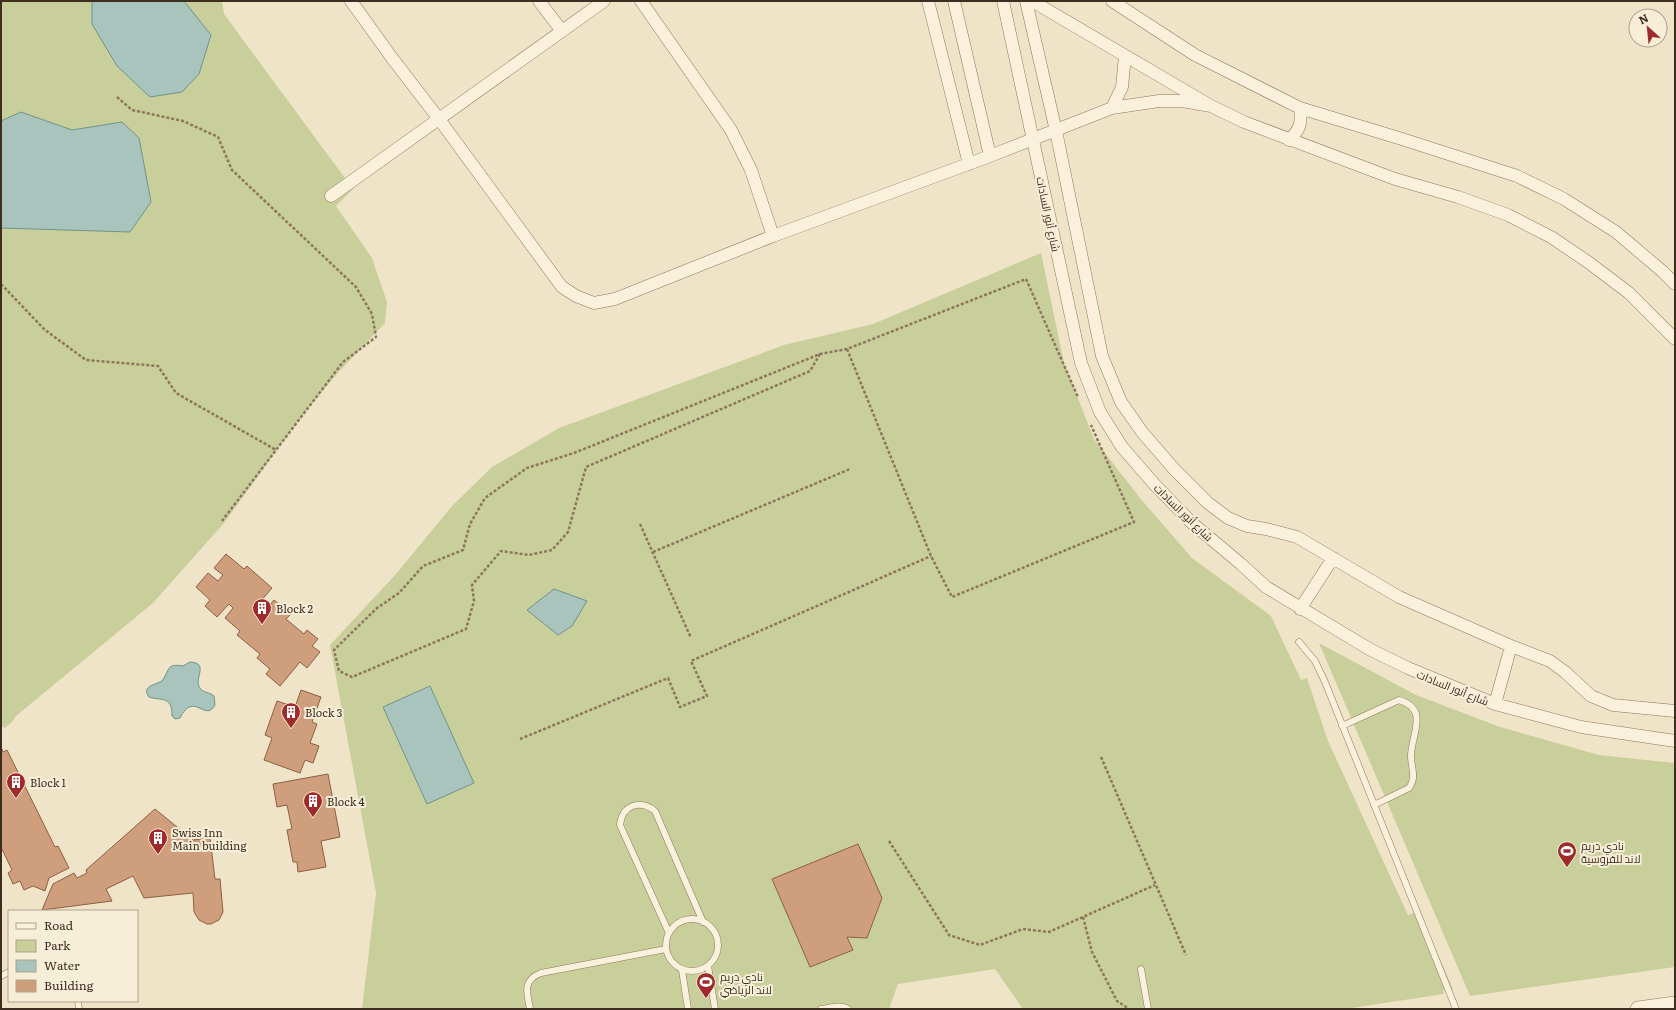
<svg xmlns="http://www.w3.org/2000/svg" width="1676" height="1010" font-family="Literata,Cairo,serif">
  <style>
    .green { fill: #c9cf9b }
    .water { fill: #a9c4bc; stroke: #6f938a }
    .building { fill: #cf9f7d; stroke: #8d5f41 }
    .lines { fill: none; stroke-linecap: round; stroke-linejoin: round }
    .service-casing { stroke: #8d765c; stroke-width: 7 }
    .minor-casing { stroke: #8d765c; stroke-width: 13 }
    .tertiary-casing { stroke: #8d765c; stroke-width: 16 }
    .path { stroke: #8d765c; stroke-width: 2.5; stroke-dasharray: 3 2; stroke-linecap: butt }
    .service { stroke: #faf1dc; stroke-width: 6 }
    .minor { stroke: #faf1dc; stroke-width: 12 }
    .tertiary { stroke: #faf1dc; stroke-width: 15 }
    .labels { text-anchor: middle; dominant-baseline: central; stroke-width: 4; stroke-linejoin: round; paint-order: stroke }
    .street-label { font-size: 11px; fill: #3d2e20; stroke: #f7eed8 }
    .poi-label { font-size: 11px; fill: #3d2e20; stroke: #f7eed8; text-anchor: start }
  </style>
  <rect width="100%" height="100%" fill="#f0e4c8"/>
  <path class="green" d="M1,1H222L224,14L353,189L336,206L372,258L387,302L385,323L335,376L298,421L224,523L153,603L16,716L12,722L5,728L1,726Z
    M1041,253L1064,363L1094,439L1140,498L1192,558L1271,616L1301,680L1307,678L1328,741L1408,915L1419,911L1453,989L1443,991L1444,994L1345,1009H1023L995,969L898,984L889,1009H362L376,893L330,645L396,574L452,506L492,467L559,428L784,345L873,324Z
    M1319,643L1416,695L1500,727L1599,755L1675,763V967L1470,996Z"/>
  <path class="water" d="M92,1H184L211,35L199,74L182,92L150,97L117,66L92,24Z
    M21,112L72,130L122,122L139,138L151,202L130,232L1,228V121Z
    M554,589L587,601L572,626L558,635L527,610Z
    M190,662C210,663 193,679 200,688C203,693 210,692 214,696L215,705C205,723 194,690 180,718L175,719L172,716C172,696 163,701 149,697C141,686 155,685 162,681C170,670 166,663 183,666Z
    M430,686L474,783L427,804L383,707Z"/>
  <path class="building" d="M226,554L244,569L247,566L272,588L254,609L261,615L274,600L291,614L286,619L304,634L307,630L318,639L312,646L320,652L307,668L300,662L280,686L266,674L270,669L257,658L260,654L237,635L240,631L225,618L233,608L229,604L217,617L205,606L210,600L196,587L208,573L218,581L223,575L214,568Z
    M301,690L321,697L312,722L317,724L310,743L319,746L313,763L305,760L300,773L264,760L272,738L265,735L277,701L295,707Z
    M1,747L3,752L7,750L55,847L58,846L69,868L49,878L45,891L33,886L24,890L20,881L13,884L8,873L12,870L1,847Z
    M328,774L340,837L321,841L326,867L298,872L297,862H293L287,830L292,829L287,805L277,807L273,784Z
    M155,809L193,840L210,838L215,879H220L223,912L219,920L211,924H207L199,920L194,912L193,893L144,898L133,876L106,889L112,901L42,910L53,884L74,873L77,878L87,873L86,870Z
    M858,844L882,898L867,938L847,937L853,950L810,967L772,879Z"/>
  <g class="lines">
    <g class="service-casing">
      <path id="service" d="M1299,642L1315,661L1325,682L1456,1009
        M1342,726L1399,700C1430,709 1411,735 1411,756C1411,768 1417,777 1409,788L1374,805
        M666 945a26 26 0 1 1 52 0a26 26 0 1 1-52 0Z
        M669,933L620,825C622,805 640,799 655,811L703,922
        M708,966L715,1009
        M1141,969L1148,1009
        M682,970L688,1009
        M1,976L9,972
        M78,1001L79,1009
        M530,1009C527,993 522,980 541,973L666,949
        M821,1009C830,1008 841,1004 848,1009"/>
    </g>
    <g class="minor-casing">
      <path id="minor" d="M351,1L392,58L439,119L562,287L576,296L594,303L615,299L773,236L990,156L1112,108L1159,101H1182L1211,106
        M539,1L562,31
        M641,1L731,130L751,170L773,236
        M928,1L969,164
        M954,1L990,156
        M1003,1L1081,363L1100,412L1122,447L1155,485L1192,523L1241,564L1266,587L1371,650L1408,668L1495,704L1581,727L1675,741
        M1026,1L1056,131L1102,356L1121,402L1142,432L1174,469L1208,503L1228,518L1247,526L1266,529L1297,537L1399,597L1511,646L1550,661L1565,672L1591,696L1613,705L1675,711
        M1032,1L1211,106L1244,122L1395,179L1458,197L1508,215L1551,237L1588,262L1629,293L1675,339
        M1112,1L1195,55L1300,108L1402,139L1517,176L1564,199L1616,232L1662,271L1675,284
        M1112,108L1122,87L1125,56
        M1289,140C1300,130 1302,123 1300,108
        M331,196L604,1
        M1300,609L1333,558
        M1495,704L1511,646"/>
    </g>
    <g class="tertiary-casing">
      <path id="tertiary" d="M1638,1009L1675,1004"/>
    </g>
    <path class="path" d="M117,97L132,110L183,121L218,137L232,170L356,287L372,314L376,337L343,362L222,521
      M1,284L45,330L86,360L158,366L176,393L276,450
      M847,349L931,556L952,597L1134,522L1091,425
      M820,354L810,371L586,467L568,532L552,550L529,555L501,551L472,585L474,601L466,629L352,677L339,671L334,650L377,608L399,593L423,566L463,550L470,524L485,498L527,468L574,453L820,354L847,349L1026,279L1078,397
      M640,524L691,638
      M653,552L850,469
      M520,739L668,678L680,707L707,696L691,661L931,556
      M1101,757L1186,955
      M889,841L949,935L980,945L1023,929L1049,932L1155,885
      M1083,917L1092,952L1117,1001L1129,1009"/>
    <use href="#service" class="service"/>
    <use href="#minor" class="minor"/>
    <use href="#tertiary" class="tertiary"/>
  </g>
  <defs>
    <g id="building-pin" transform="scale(1)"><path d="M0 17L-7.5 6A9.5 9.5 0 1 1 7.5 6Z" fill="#9e2a2b" stroke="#f7eed8"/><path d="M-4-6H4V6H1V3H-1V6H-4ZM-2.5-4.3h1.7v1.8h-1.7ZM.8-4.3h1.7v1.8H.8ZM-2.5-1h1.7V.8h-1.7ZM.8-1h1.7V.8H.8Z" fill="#fff"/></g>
    <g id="stadium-pin" transform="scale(1)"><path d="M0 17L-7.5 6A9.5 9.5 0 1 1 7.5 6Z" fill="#9e2a2b" stroke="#f7eed8"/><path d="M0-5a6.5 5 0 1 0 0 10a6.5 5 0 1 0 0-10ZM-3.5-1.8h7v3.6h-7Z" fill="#fff"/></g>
  </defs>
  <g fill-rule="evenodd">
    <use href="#building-pin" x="262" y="608"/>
    <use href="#building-pin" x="291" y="712"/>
    <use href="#building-pin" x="16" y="782"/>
    <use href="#building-pin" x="313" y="801"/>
    <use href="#building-pin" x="158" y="838"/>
    <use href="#stadium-pin" x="1567" y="851"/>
    <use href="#stadium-pin" x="706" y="982"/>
  </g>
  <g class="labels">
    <g class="street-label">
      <text transform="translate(1049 214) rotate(78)">شارع أنور السادات</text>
      <text transform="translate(1184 512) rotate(44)">شارع أنور السادات</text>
      <text transform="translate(1453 687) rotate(22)">شارع أنور السادات</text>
    </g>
    <g class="poi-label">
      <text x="276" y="608">Block 2</text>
      <text x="305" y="712">Block 3</text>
      <text x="30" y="782">Block 1</text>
      <text x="327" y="801">Block 4</text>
      <text x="172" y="832">Swiss Inn<tspan x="172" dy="13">Main building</tspan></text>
      <text x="1581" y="845">نادي دريم<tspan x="1581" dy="13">لاند للفروسية</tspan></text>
      <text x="720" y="976">نادي دريم<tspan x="720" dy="13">لاند الرياضي</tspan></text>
    </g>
  </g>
  <rect width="1676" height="1010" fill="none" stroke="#3d2e20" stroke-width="4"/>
  <rect x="8" y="910" width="130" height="92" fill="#f7eed8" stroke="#ada18e"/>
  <rect x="16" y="923" width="20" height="6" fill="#faf1dc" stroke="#ada18e"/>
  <text x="44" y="930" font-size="12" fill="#3d2e20">Road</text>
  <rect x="16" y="940" width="20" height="12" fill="#c9cf9b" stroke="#ada18e"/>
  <text x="44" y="950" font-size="12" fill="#3d2e20">Park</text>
  <rect x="16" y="960" width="20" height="12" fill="#a9c4bc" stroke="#ada18e"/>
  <text x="44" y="970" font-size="12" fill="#3d2e20">Water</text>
  <rect x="16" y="980" width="20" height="12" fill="#cf9f7d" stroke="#ada18e"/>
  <text x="44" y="990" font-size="12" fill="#3d2e20">Building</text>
  <g transform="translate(1648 28) rotate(333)"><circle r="19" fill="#f7eed8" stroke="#ada18e"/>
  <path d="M0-3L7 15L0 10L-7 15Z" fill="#9e2a2b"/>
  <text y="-6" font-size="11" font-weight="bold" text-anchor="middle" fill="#3d2e20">N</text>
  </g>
</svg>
